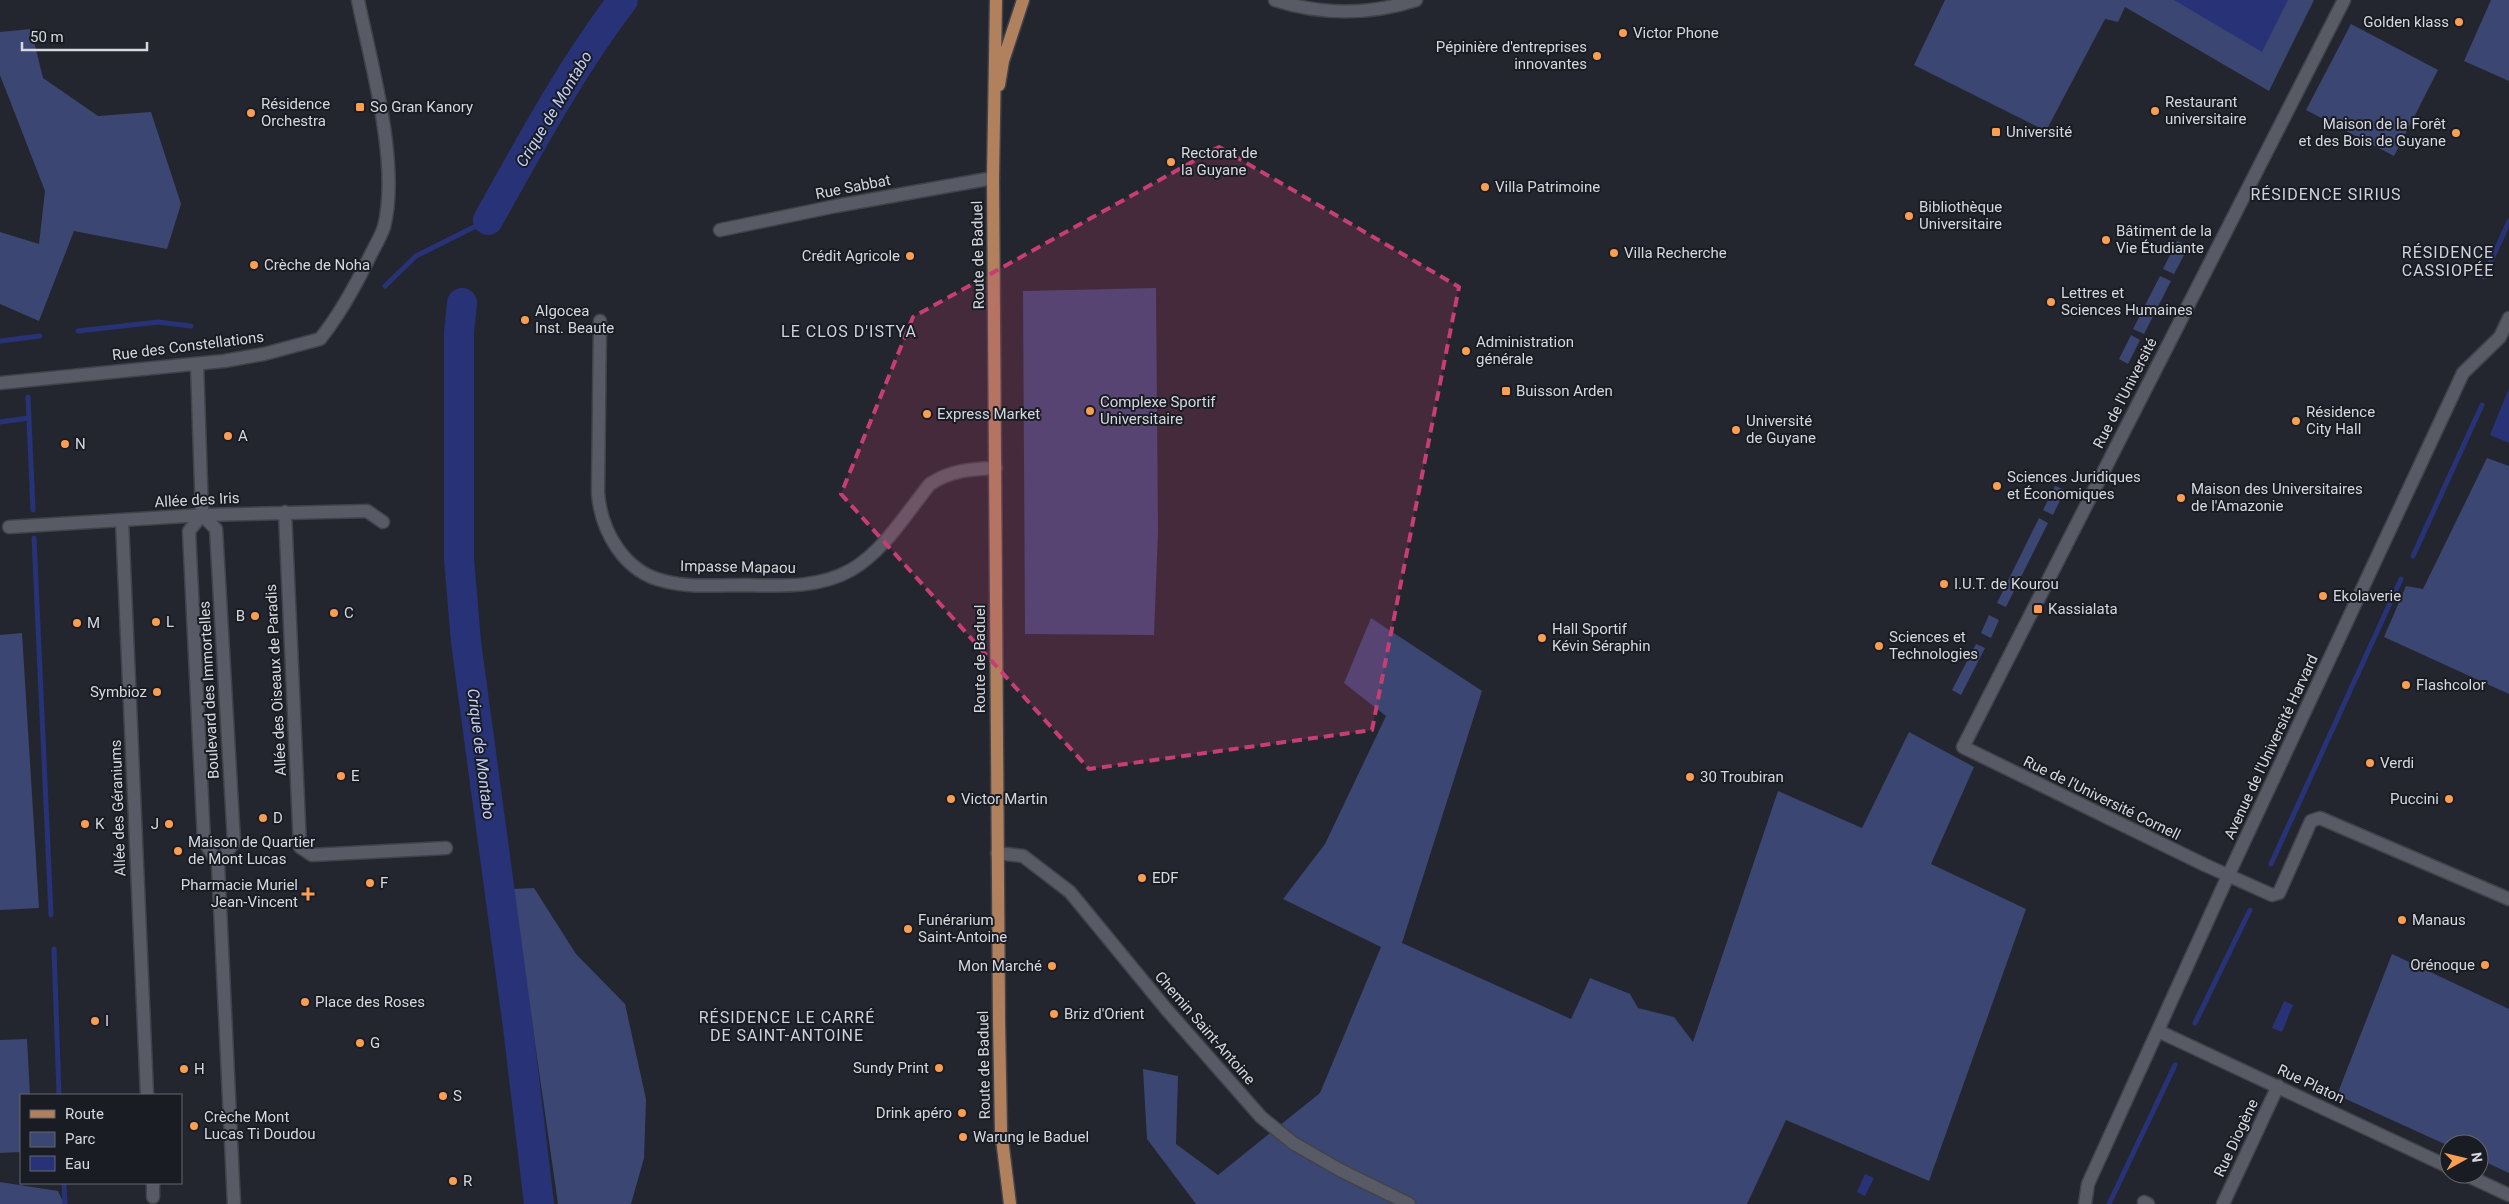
<svg xmlns="http://www.w3.org/2000/svg" width="2509" height="1204" font-family="Roboto,sans-serif">
  <style>
    .green { fill: #3b4673 }
    .water { fill: #283377 }
    .lines { fill: none; stroke-linecap: round; stroke-linejoin: round }
    .stream { stroke: #283377; stroke-width: 5 }
    .river { stroke: #283377; stroke-width: 30 }
    .minor-casing { stroke: #41434a; stroke-width: 15 }
    .major-casing { stroke: #41434a; stroke-width: 15 }
    .minor { stroke: #585b65; stroke-width: 12 }
    .major { stroke: #b1815e; stroke-width: 12 }
    .marked { fill: #c63e75; fill-opacity: 0.2; stroke: #c63e75; stroke-width: 4; stroke-dasharray: 10 6; stroke-linejoin: round }
    .poi-dot { fill: #fb9e52; stroke: #1a1c24; stroke-width: 2 }
    .labels { text-anchor: middle; dominant-baseline: central; stroke-width: 4; stroke-linejoin: round; paint-order: stroke }
    .poi-label { font-size: 15px; fill: #d6d8de; stroke: #1a1c24; text-anchor: start }
    .street-label { font-size: 15px; fill: #d6d8de; stroke: #1a1c24 }
    .water-label { font-size: 16px; font-style: italic; fill: #c2cef7; stroke: #1a1c24 }
    .neighbourhood-label { font-size: 16px; letter-spacing: 1px; fill: #cfd2de; stroke: #1a1c24 }
  </style>
  <rect width="100%" height="100%" fill="#23262e"/>
  <path class="green" d="M1945,0H2314L2269,91L2125,7L2118,22L2105,19L2046,131L1914,65Z
    M2491,0H2509V81L2464,61Z
    M2351,24L2438,70L2394,156L2306,110Z
    M31,29L43,78L98,116L151,112L181,204L167,249L74,231L39,321L0,304V232L39,244L45,191L0,75V32Z
    M2177,241L2189,246L2174,274L2163,269Z
    M2160,276L2171,281L2144,334L2133,329Z
    M1156,288L1158,531L1154,635L1025,634L1023,291Z
    M2131,335L2140,340L2128,364L2119,359Z
    M2487,458L2509,466V694L2384,637L2406,586L2423,589Z
    M2055,486L2065,490L2053,515L2043,510Z
    M2039,518L2048,523L2006,607L1997,603Z
    M1989,615L1999,620L1991,638L1981,633Z
    M1371,618L1482,691L1402,943L1571,1019L1590,978L1630,994L1638,1008L1674,1017L1693,1042L1778,791L1862,828L1909,732L1974,767L1931,864L2026,909L1929,1181L1786,1120L1747,1204H1196L1147,1139L1143,1069L1178,1076L1176,1144L1218,1175L1320,1093L1381,947L1283,899L1325,844L1386,716L1344,683Z
    M22,633L39,908L0,910V635Z
    M1976,644L1985,648L1961,695L1952,690Z
    M534,888L576,954L625,1004L646,1099L644,1158L631,1204H558L513,889Z
    M2392,954L2509,1009V1173L2479,1159V1144H2449V1146L2337,1095Z
    M27,1039L30,1095H21V1152L0,1153V1040Z
    M0,1182L58,1191L64,1204H0Z"/>
  <path class="water" d="M2174,0H2288L2262,52Z
    M2509,388V443L2490,435Z
    M2284,1001L2293,1005L2282,1032L2272,1028Z
    M1865,1174L1874,1178L1865,1196L1857,1192Z"/>
  <g class="lines">
    <path class="stream" d="M2484,277L2509,221
      M385,286L416,256L488,220
      M78,331L158,322L191,326
      M0,341L40,336
      M28,397L33,510
      M0,422L29,418
      M34,538L51,915
      M2413,556L2482,405
      M2271,864L2401,579
      M54,949L59,1095
      M2195,1023L2250,910
      M64,1183L65,1204
      M2109,1204L2175,1065"/>
    <path class="river" d="M488,220C530,145 571,68 623,0
      M462,303L459,333V559L466,642L518,1027L539,1204"/>
    <g class="minor-casing">
      <path id="minor" d="M1275,0C1321,15 1370,15 1416,0
        M2344,0L1963,747L2205,865L2272,895L2279,893L2311,821L2320,818L2509,899
        M720,230L836,206L993,178
        M600,321L598,493C601,531 624,572 664,581C690,588 720,585 747,585C783,586 819,588 851,570C884,551 907,512 930,484C951,470 972,469 996,468
        M197,364L202,515L189,531L204,841L218,864L234,1204
        M0,383L224,361L264,354L320,339C341,313 356,285 371,254C375,246 381,236 384,227C400,164 371,64 358,0
        M285,512L300,847L312,855L446,848
        M202,515L216,529L234,842L218,864
        M122,520L147,1095
        M9,527L202,515L367,511L383,522
        M997,853L1023,856L1070,892L1167,1010L1261,1117L1293,1143L1340,1170L1409,1204
        M2158,1031L2449,1167
        M2464,1174L2509,1195
        M153,1183V1197
        M2144,1202L2148,1204
        M2085,1204L2088,1184L2228,876L2463,373L2500,337L2509,318
        M2223,1204L2278,1086"/>
    </g>
    <g class="major-casing">
      <path id="major" d="M996,0L993,178L999,1021L1001,1131L1010,1204
        M999,85L1003,61L1023,0"/>
    </g>
    <use href="#minor" class="minor"/>
    <use href="#major" class="major"/>
  </g>
  <path class="marked" d="M1219,147L1459,287L1372,730L1089,769L841,494L913,317Z"/>
  <g class="poi-dot">
    <circle cx="2459" cy="22" r="5"/>
    <circle cx="1623" cy="33" r="5"/>
    <circle cx="1597" cy="56" r="5"/>
    <rect x="355" y="102" width="10" height="10" rx="2.5"/>
    <circle cx="2155" cy="111" r="5"/>
    <circle cx="251" cy="113" r="5"/>
    <rect x="1991" y="127" width="10" height="10" rx="2.5"/>
    <circle cx="2456" cy="133" r="5"/>
    <circle cx="1171" cy="162" r="5"/>
    <circle cx="1485" cy="187" r="5"/>
    <circle cx="1909" cy="216" r="5"/>
    <circle cx="2106" cy="240" r="5"/>
    <circle cx="1614" cy="253" r="5"/>
    <circle cx="910" cy="256" r="5"/>
    <circle cx="254" cy="265" r="5"/>
    <circle cx="2051" cy="302" r="5"/>
    <circle cx="525" cy="320" r="5"/>
    <circle cx="1466" cy="351" r="5"/>
    <rect x="1501" y="386" width="10" height="10" rx="2.5"/>
    <circle cx="1090" cy="411" r="5"/>
    <circle cx="927" cy="414" r="5"/>
    <circle cx="2296" cy="421" r="5"/>
    <circle cx="1736" cy="430" r="5"/>
    <circle cx="228" cy="436" r="5"/>
    <circle cx="65" cy="444" r="5"/>
    <circle cx="1997" cy="486" r="5"/>
    <circle cx="2181" cy="498" r="5"/>
    <circle cx="1944" cy="584" r="5"/>
    <circle cx="2323" cy="596" r="5"/>
    <rect x="2033" y="604" width="10" height="10" rx="2.5"/>
    <circle cx="334" cy="613" r="5"/>
    <circle cx="255" cy="616" r="5"/>
    <circle cx="156" cy="622" r="5"/>
    <circle cx="77" cy="623" r="5"/>
    <circle cx="1542" cy="638" r="5"/>
    <circle cx="1879" cy="646" r="5"/>
    <circle cx="2406" cy="685" r="5"/>
    <circle cx="157" cy="692" r="5"/>
    <circle cx="2370" cy="763" r="5"/>
    <circle cx="341" cy="776" r="5"/>
    <circle cx="1690" cy="777" r="5"/>
    <circle cx="951" cy="799" r="5"/>
    <circle cx="2449" cy="799" r="5"/>
    <circle cx="263" cy="818" r="5"/>
    <circle cx="85" cy="824" r="5"/>
    <circle cx="169" cy="824" r="5"/>
    <circle cx="178" cy="851" r="5"/>
    <circle cx="1142" cy="878" r="5"/>
    <circle cx="370" cy="883" r="5"/>
    <path d="M305.5 886.5h5v5h5v5h-5v5h-5v-5h-5v-5h5z"/>
    <circle cx="2402" cy="920" r="5"/>
    <circle cx="908" cy="929" r="5"/>
    <circle cx="2485" cy="965" r="5"/>
    <circle cx="1052" cy="966" r="5"/>
    <circle cx="305" cy="1002" r="5"/>
    <circle cx="1054" cy="1014" r="5"/>
    <circle cx="95" cy="1021" r="5"/>
    <circle cx="360" cy="1043" r="5"/>
    <circle cx="939" cy="1068" r="5"/>
    <circle cx="184" cy="1069" r="5"/>
    <circle cx="443" cy="1096" r="5"/>
    <circle cx="962" cy="1113" r="5"/>
    <circle cx="194" cy="1126" r="5"/>
    <circle cx="963" cy="1137" r="5"/>
    <circle cx="453" cy="1181" r="5"/>
  </g>
  <g class="labels">
    <g class="poi-label">
      <text x="2449" y="22" text-anchor="end">Golden klass</text>
      <text x="1633" y="33">Victor Phone</text>
      <text x="1587" y="47" text-anchor="end">Pépinière d'entreprises<tspan x="1587" dy="17">innovantes</tspan></text>
      <text x="2165" y="102">Restaurant<tspan x="2165" dy="17">universitaire</tspan></text>
      <text x="261" y="104">Résidence<tspan x="261" dy="17">Orchestra</tspan></text>
      <text x="370" y="107">So Gran Kanory</text>
      <text x="2446" y="124" text-anchor="end">Maison de la Forêt<tspan x="2446" dy="17">et des Bois de Guyane</tspan></text>
      <text x="2006" y="132">Université</text>
      <text x="1181" y="153">Rectorat de<tspan x="1181" dy="17">la Guyane</tspan></text>
      <text x="1495" y="187">Villa Patrimoine</text>
      <text x="1919" y="207">Bibliothèque<tspan x="1919" dy="17">Universitaire</tspan></text>
      <text x="2116" y="231">Bâtiment de la<tspan x="2116" dy="17">Vie Étudiante</tspan></text>
      <text x="1624" y="253">Villa Recherche</text>
      <text x="900" y="256" text-anchor="end">Crédit Agricole</text>
      <text x="264" y="265">Crèche de Noha</text>
      <text x="2061" y="293">Lettres et<tspan x="2061" dy="17">Sciences Humaines</tspan></text>
      <text x="535" y="311">Algocea<tspan x="535" dy="17">Inst. Beaute</tspan></text>
      <text x="1476" y="342">Administration<tspan x="1476" dy="17">générale</tspan></text>
      <text x="1516" y="391">Buisson Arden</text>
      <text x="1100" y="402">Complexe Sportif<tspan x="1100" dy="17">Universitaire</tspan></text>
      <text x="2306" y="412">Résidence<tspan x="2306" dy="17">City Hall</tspan></text>
      <text x="937" y="414">Express Market</text>
      <text x="1746" y="421">Université<tspan x="1746" dy="17">de Guyane</tspan></text>
      <text x="238" y="436">A</text>
      <text x="75" y="444">N</text>
      <text x="2007" y="477">Sciences Juridiques<tspan x="2007" dy="17">et Économiques</tspan></text>
      <text x="2191" y="489">Maison des Universitaires<tspan x="2191" dy="17">de l'Amazonie</tspan></text>
      <text x="1954" y="584">I.U.T. de Kourou</text>
      <text x="2333" y="596">Ekolaverie</text>
      <text x="2048" y="609">Kassialata</text>
      <text x="344" y="613">C</text>
      <text x="245" y="616" text-anchor="end">B</text>
      <text x="166" y="622">L</text>
      <text x="87" y="623">M</text>
      <text x="1552" y="629">Hall Sportif<tspan x="1552" dy="17">Kévin Séraphin</tspan></text>
      <text x="1889" y="637">Sciences et<tspan x="1889" dy="17">Technologies</tspan></text>
      <text x="2416" y="685">Flashcolor</text>
      <text x="147" y="692" text-anchor="end">Symbioz</text>
      <text x="2380" y="763">Verdi</text>
      <text x="351" y="776">E</text>
      <text x="1700" y="777">30 Troubiran</text>
      <text x="961" y="799">Victor Martin</text>
      <text x="2439" y="799" text-anchor="end">Puccini</text>
      <text x="273" y="818">D</text>
      <text x="95" y="824">K</text>
      <text x="159" y="824" text-anchor="end">J</text>
      <text x="188" y="842">Maison de Quartier<tspan x="188" dy="17">de Mont Lucas</tspan></text>
      <text x="1152" y="878">EDF</text>
      <text x="380" y="883">F</text>
      <text x="298" y="885" text-anchor="end">Pharmacie Muriel<tspan x="298" dy="17">Jean-Vincent</tspan></text>
      <text x="918" y="920">Funérarium<tspan x="918" dy="17">Saint-Antoine</tspan></text>
      <text x="2412" y="920">Manaus</text>
      <text x="2475" y="965" text-anchor="end">Orénoque</text>
      <text x="1042" y="966" text-anchor="end">Mon Marché</text>
      <text x="315" y="1002">Place des Roses</text>
      <text x="1064" y="1014">Briz d'Orient</text>
      <text x="105" y="1021">I</text>
      <text x="370" y="1043">G</text>
      <text x="929" y="1068" text-anchor="end">Sundy Print</text>
      <text x="194" y="1069">H</text>
      <text x="453" y="1096">S</text>
      <text x="952" y="1113" text-anchor="end">Drink apéro</text>
      <text x="204" y="1117">Crèche Mont<tspan x="204" dy="17">Lucas Ti Doudou</tspan></text>
      <text x="973" y="1137">Warung le Baduel</text>
      <text x="463" y="1181">R</text>
    </g>
    <g class="street-label">
      <text transform="translate(853 187) rotate(-11)">Rue Sabbat</text>
      <text transform="translate(978 255) rotate(-91)">Route de Baduel</text>
      <text transform="translate(188 346) rotate(-7)">Rue des Constellations</text>
      <text transform="translate(2125 393) rotate(-63)">Rue de l'Université</text>
      <text transform="translate(197 500) rotate(-3)">Allée des Iris</text>
      <text transform="translate(738 567) rotate(1)">Impasse Mapaou</text>
      <text transform="translate(980 659) rotate(-90)">Route de Baduel</text>
      <text transform="translate(276 680) rotate(-93)">Allée des Oiseaux de Paradis</text>
      <text transform="translate(209 690) rotate(-93)">Boulevard des Immortelles</text>
      <text transform="translate(2271 747) rotate(-65)">Avenue de l'Université Harvard</text>
      <text transform="translate(2102 798) rotate(26)">Rue de l'Université Cornell</text>
      <text transform="translate(118 808) rotate(-92)">Allée des Géraniums</text>
      <text transform="translate(1205 1028) rotate(49)">Chemin Saint-Antoine</text>
      <text transform="translate(984 1065) rotate(-91)">Route de Baduel</text>
      <text transform="translate(2311 1084) rotate(25)">Rue Platon</text>
      <text transform="translate(2236 1138) rotate(-65)">Rue Diogène</text>
    </g>
    <g class="water-label">
      <text transform="translate(554 109) rotate(-59)">Crique de Montabo</text>
      <text transform="translate(481 754) rotate(83)">Crique de Montabo</text>
    </g>
    <g class="neighbourhood-label">
      <text x="2326" y="194">RÉSIDENCE SIRIUS</text>
      <text x="2448" y="252">RÉSIDENCE<tspan x="2448" dy="18">CASSIOPÉE</tspan></text>
      <text x="849" y="331">LE CLOS D'ISTYA</text>
      <text x="787" y="1017">RÉSIDENCE LE CARRÉ<tspan x="787" dy="18">DE SAINT-ANTOINE</tspan></text>
    </g>
  </g>
  <rect x="20" y="1094" width="162" height="90" fill="#1a1c24" stroke="#65676e"/>
  <rect x="30" y="1110" width="25" height="8" fill="#b1815e" stroke="#65676e"/>
  <text x="65" y="1119" font-size="15" fill="#d6d8de">Route</text>
  <rect x="30" y="1132" width="25" height="15" fill="#3b4673" stroke="#65676e"/>
  <text x="65" y="1144" font-size="15" fill="#d6d8de">Parc</text>
  <rect x="30" y="1156" width="25" height="15" fill="#283377" stroke="#65676e"/>
  <text x="65" y="1169" font-size="15" fill="#d6d8de">Eau</text>
  <g transform="translate(2464 1159) rotate(82)"><circle r="24" fill="#1a1c24" stroke="#65676e"/>
  <path d="M0-4L9 19L0 12L-9 19Z" fill="#fb9e52"/>
  <text y="-8" font-size="14" font-weight="bold" text-anchor="middle" fill="#d6d8de">N</text>
  </g>
  <path d="M22 42v8h125v-8" fill="none" stroke="#d6d8de" stroke-width="2.5"/>
  <text x="30" y="42" font-size="15" fill="#d6d8de" stroke="#1a1c24" stroke-width="4" paint-order="stroke">50 m</text>
</svg>
